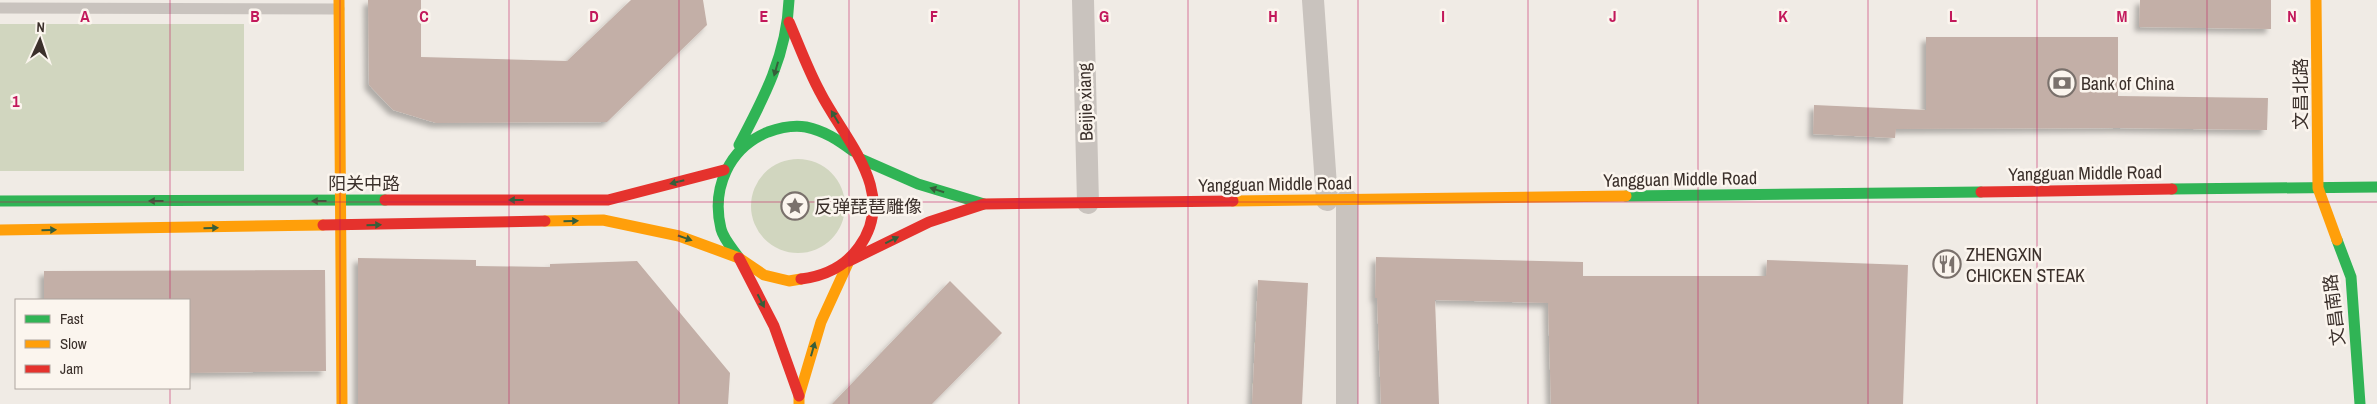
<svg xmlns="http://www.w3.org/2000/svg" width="2377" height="404" font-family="'Archivo Narrow','Noto Sans SC',sans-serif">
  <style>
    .green { fill: #d1d6bf }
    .building { fill: #c3afa7; filter: url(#shadow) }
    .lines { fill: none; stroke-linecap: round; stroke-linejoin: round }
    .lane { stroke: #c9c3be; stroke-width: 11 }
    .street { stroke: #c9c3be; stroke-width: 22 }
    .fast { stroke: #30b455; stroke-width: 11 }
    .slow { stroke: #ff9f0a; stroke-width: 11 }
    .jam { stroke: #e5322d; stroke-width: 11 }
    .oneway { fill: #375e3a }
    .grid { fill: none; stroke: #c2185b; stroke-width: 1; stroke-opacity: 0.55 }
    .labels { text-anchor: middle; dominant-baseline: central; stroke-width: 5; stroke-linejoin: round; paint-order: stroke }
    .poi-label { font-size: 18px; fill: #3b302b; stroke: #fbf5ee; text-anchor: start }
    .street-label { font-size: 18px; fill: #3b302b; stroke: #fbf5ee }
    .grid-label { font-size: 16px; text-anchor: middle; font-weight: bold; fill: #c2185b; stroke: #fbf5ee; stroke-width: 5; stroke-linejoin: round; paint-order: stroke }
  </style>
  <defs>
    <filter id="shadow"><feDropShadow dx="-4.5" dy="4.5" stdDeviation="2.5" flood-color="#0004"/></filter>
  </defs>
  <rect width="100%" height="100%" fill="#f0ebe5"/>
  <path class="green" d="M0,24H244V171H0Z
    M751 206a47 47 0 1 1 94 0a47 47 0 1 1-94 0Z"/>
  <path class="building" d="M368,0H421V57L567,61L631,0H703L707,25L607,122L436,123L393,110L369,85Z
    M2140,0H2271V29L2139,27Z
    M1926,37H2118V96L2268,98L2267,130L2118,128L1896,129L1895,138L1813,134L1814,105L1926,110Z
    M1376,257L1583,262V276H1766L1767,260L1908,265L1903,404H1551L1548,303L1435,300L1439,404H1381L1377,298H1375Z
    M358,258L476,260V266L550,267V264L637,261L730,373L728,404H358Z
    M325,270L326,371L189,373V300H44V271Z
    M1258,280L1308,283L1302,404H1252Z
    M950,281L1002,333L932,404H832Z"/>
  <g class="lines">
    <path class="lane" d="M0,8L339,9"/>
    <path class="street" d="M1083,0L1088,203
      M1313,0L1327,200
      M1347,404V200"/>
    <path class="fast" d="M739,145C764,98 787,54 789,0
      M861,159L918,184L984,204
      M2172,189L2377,187
      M1626,196L1981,192
      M0,201L385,200
      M2337,240L2351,277L2360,404
      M739,258C733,249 724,240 721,229C711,188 729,148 768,132C779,128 794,125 806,127C825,131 838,140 853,151"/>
    <path class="slow" d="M339,0L342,404
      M2316,0L2318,188L2337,240
      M1233,201L1626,196
      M545,221L603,220L679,236L739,258L764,275L789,281L801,279
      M0,230L323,225
      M799,404V396L821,322L849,261"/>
    <path class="jam" d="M789,22C799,45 808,70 820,92C845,141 899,192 859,247C845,267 825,276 801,279
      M1981,192L2172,189
      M385,200H608L724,170
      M323,225L545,221
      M739,258L774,326L799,396
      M849,261L929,222L984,204L1233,201"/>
  </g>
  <defs><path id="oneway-solid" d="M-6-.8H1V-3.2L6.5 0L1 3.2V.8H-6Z" transform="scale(1.25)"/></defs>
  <g class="oneway">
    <use href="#oneway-solid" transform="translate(776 69) rotate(106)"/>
    <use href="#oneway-solid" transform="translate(835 117) rotate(-121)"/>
    <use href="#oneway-solid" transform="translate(677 182) rotate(166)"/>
    <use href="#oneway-solid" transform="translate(937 190) rotate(-162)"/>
    <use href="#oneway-solid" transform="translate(516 200) rotate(180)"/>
    <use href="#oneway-solid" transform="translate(156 201) rotate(180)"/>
    <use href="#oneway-solid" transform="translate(319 201) rotate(180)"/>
    <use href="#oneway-solid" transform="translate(571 221) rotate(-1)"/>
    <use href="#oneway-solid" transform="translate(374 225) rotate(-1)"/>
    <use href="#oneway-solid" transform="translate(211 228) rotate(-1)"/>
    <use href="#oneway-solid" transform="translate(49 230) rotate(-1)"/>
    <use href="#oneway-solid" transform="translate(685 238) rotate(19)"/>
    <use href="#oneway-solid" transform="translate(892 240) rotate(-26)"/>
    <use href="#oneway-solid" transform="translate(761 301) rotate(63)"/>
    <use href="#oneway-solid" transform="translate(813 349) rotate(-74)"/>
  </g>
  <path class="grid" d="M170,0V300M340,0V404M509,0V404M679,0V404M849,0V404M1019,0V404M1188,0V404M1358,0V404M1528,0V404M1698,0V404M1868,0V404M2037,0V404M2207,0V404M0,202H2377M170,388V404"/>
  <defs>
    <g id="bank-ring" transform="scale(1.4375)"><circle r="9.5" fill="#fbf5ee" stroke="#7a716c" stroke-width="1.5"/><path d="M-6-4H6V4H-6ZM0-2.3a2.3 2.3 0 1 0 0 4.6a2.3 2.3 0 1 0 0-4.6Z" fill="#7a716c"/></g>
    <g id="sight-ring" transform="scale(1.4375)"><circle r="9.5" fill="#fbf5ee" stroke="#7a716c" stroke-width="1.5"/><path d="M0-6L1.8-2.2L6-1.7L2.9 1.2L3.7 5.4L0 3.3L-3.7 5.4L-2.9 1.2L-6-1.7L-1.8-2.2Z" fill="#7a716c"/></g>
    <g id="restaurant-ring" transform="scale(1.4375)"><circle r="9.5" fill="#fbf5ee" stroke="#7a716c" stroke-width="1.5"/><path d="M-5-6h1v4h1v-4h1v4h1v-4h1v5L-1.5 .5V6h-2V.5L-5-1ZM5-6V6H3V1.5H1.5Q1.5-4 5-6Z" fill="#7a716c"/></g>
  </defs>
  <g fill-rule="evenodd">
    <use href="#bank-ring" x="2062" y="83"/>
    <use href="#sight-ring" x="795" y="206"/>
    <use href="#restaurant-ring" x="1947" y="264"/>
  </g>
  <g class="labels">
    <g class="poi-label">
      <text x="2081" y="83">Bank of China</text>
      <text x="814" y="206">反弹琵琶雕像</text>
      <text x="1966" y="254">ZHENGXIN<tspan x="1966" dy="21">CHICKEN STEAK</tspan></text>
    </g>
    <g class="street-label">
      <text transform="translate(2300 94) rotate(-90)">文昌北路</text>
      <text transform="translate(1085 102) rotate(-92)">Beijie xiang</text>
      <text transform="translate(2085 173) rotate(-1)">Yangguan Middle Road</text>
      <text transform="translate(1680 179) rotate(-1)">Yangguan Middle Road</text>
      <text x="364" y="183">阳关中路</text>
      <text transform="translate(1275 184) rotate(-1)">Yangguan Middle Road</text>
      <text transform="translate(2334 310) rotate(-97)">文昌南路</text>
    </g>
  </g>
  <g class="grid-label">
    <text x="85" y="22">A</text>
    <text x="255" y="22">B</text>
    <text x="424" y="22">C</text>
    <text x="594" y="22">D</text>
    <text x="764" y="22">E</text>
    <text x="934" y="22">F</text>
    <text x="1104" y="22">G</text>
    <text x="1273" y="22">H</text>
    <text x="1443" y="22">I</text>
    <text x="1613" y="22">J</text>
    <text x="1783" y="22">K</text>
    <text x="1953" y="22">L</text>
    <text x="2122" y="22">M</text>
    <text x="2292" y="22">N</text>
    <text x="16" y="107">1</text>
  </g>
  <rect x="15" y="299" width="175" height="90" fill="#fbf5ee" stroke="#aea6a0"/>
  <rect x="25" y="315" width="25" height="8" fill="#30b455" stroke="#aea6a0"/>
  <text x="60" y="324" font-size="15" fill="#3b302b">Fast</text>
  <rect x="25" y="340" width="25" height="8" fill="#ff9f0a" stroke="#aea6a0"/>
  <text x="60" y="349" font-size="15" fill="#3b302b">Slow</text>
  <rect x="25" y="365" width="25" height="8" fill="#e5322d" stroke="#aea6a0"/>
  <text x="60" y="374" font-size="15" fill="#3b302b">Jam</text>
  <g transform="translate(40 40) rotate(3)" stroke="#fbf5ee" stroke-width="4" paint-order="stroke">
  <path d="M0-4L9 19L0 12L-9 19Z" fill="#3b302b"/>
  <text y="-8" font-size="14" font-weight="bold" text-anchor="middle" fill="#3b302b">N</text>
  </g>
</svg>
